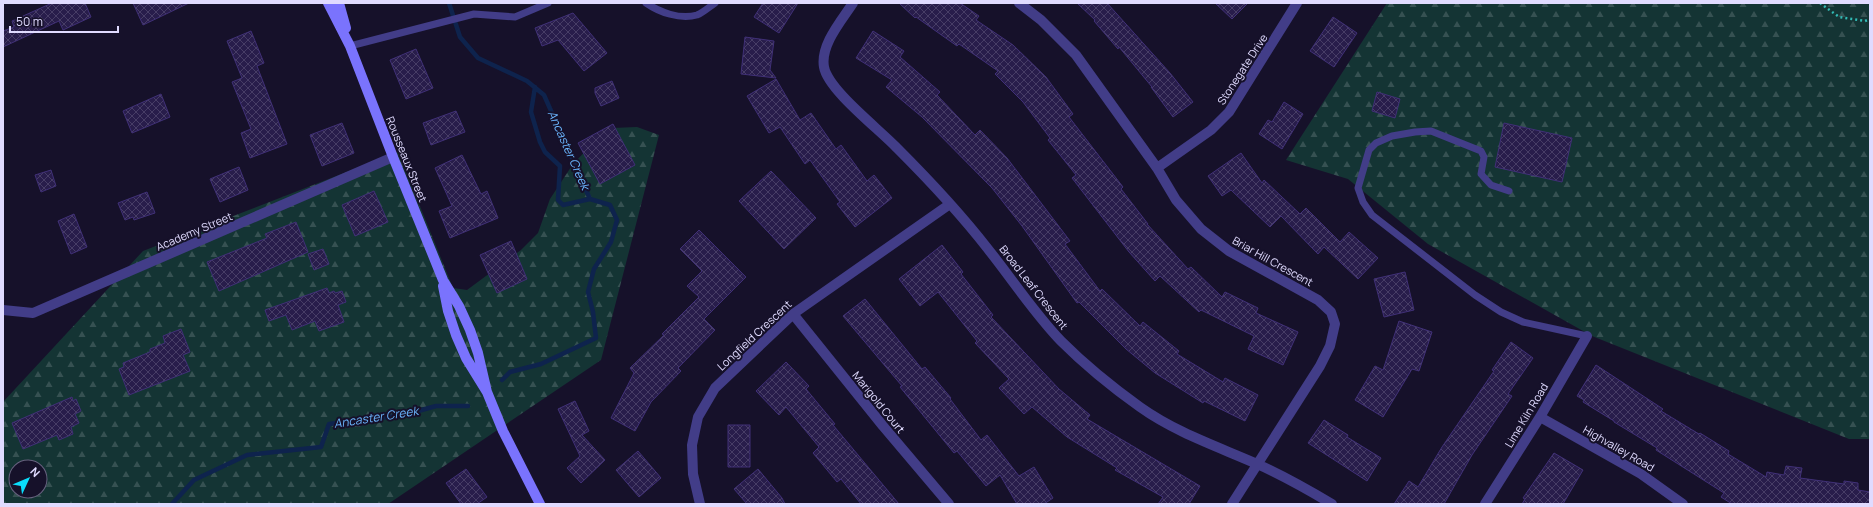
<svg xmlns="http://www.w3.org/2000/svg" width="1873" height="507" font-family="Manrope,sans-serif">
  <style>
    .forest { fill: url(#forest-firs); fill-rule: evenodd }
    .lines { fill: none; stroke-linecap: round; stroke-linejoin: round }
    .stream { stroke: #0e234d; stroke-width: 4.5 }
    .building { fill: url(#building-cross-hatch); stroke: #403077 }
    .path { stroke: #32bbb6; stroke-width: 2.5; stroke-dasharray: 2 3; stroke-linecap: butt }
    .service { stroke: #423d88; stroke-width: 7 }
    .minor { stroke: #423d88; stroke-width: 10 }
    .secondary { stroke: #7a73fd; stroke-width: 10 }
    .labels { text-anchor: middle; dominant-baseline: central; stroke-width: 4; stroke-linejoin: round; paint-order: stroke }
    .street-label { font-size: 11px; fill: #e0dbff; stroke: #16112a }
    .water-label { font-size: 12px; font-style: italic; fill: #6bb5fd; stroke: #16112a }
  </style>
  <defs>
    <pattern id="forest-firs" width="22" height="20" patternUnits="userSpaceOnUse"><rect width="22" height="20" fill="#143434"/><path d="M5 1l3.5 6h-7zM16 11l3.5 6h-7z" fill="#365152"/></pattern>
    <pattern id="building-cross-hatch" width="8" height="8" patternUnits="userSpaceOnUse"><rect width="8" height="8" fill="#281d4b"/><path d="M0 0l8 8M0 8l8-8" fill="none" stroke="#473d66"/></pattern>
  </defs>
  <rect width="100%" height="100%" fill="#16112a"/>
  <path class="forest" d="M1387,3H1870V439H1849L1592,336L1428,244L1348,179L1286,160Z
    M637,127L659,135L601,360L388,504H3V402L143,251L398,152L453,288L467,290L521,250L538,233L550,199L573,164L599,137L613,128ZM16,467H40V491H16Z"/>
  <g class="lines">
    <path class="stream" d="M449,3L460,37L478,58L527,81L544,95L590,199L610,205L617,220L611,242L594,269L588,292L593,312L596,338L541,364L510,372L502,380
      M535,87L531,112L540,142L545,152L560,166L558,200L563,205L590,199
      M172,504L194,480L247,455L321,447L329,424L404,415L436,406H468"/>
  </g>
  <path class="building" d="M52,3H85L91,17L63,30L59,21L3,47V31L14,27L12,21Z
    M133,3H189L143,25Z
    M763,3H798L779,33L754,17Z
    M899,3H960L979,16L976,20L1013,45L1046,77L1073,114L1069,117L1123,187L1121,189L1148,224H1147L1188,269L1191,267L1222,297L1225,292L1258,308L1256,313L1298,332L1283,365L1248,349L1254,336L1201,310L1199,312L1160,276L1155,281L1129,252L1072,178L1076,175L1048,140L1050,138L1023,102L995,74L998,71L959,44L957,46L916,17L915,18Z
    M1077,3H1107L1170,73L1193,102L1173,117L1151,87H1152L1119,47L1118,49L1094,21L1095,20Z
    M1215,3H1248L1232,19Z
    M573,13L607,53L584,71L558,40L542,46L535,28Z
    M1333,17L1357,33L1334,67L1310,51Z
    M251,31L264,63L257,66L287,144L250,158L241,133L251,129L232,82L242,78L227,41Z
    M873,31L904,51L900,57L940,92L937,95L975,135L980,130L1007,158L1070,241L1065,244L1100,291L1102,289L1140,326L1143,322L1179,351L1177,354L1223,382L1225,378L1258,395L1245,421L1204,401L1203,403L1155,373L1126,349L1079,302L1077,303L1022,226L992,188L922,117L886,87L892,80L856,58Z
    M745,37L774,41L770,70L776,78L741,74Z
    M416,49L433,88L406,99L390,60Z
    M776,79L800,120L811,113L836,149L841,145L867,181L874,175L892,198L855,227L837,204L840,202L810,160L805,164L780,127L769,133L747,96Z
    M612,81L619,98L601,106L595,93V88Z
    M1377,92L1400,99L1395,118L1372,111Z
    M161,94L170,117L132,133L123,111Z
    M1284,102L1303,114L1282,149L1259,134L1268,120L1272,122Z
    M456,111L465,132L431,145L423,123Z
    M342,123L354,153L322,166L310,135Z
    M1504,123L1572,138L1562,182L1495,167Z
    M613,124L635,165L600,184L578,143Z
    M1241,153L1262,183L1264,180L1300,214L1306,208L1340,242L1349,232L1378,258L1358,279L1324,247L1318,254L1281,216L1270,227L1231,190L1222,196L1208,176Z
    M462,155L481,194L487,191L498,218L450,238L439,211L452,206L435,168Z
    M239,167L248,190L220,202L210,179Z
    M51,170L56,186L41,192L35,175Z
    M771,171L816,218L784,249L739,201Z
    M374,191L388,222L355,236L342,205Z
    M147,192L155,213L134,220L133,217L125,220L118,203Z
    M74,214L87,247L71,254L58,221Z
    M296,222L308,252L219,291L207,262L267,238L265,234Z
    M699,230L746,277L704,319L715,330L678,368L681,371L651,402L635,431L611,418L634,373L630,368L664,335L662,334L699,297L687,286L702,271L680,249Z
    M511,241L527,279L497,293L480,255Z
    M942,245L963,272L961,274L993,315L991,317L1059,389L1090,415L1087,419L1200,486L1189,504H1158L1163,497L1115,470L1117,468L1067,437L1032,407L1024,414L999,388L1009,379L975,343L977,341L938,292L920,306L899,279Z
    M323,249L329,264L314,270L308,254Z
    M1405,272L1414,310L1384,317L1374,279Z
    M327,288L329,293L334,291L335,293L342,291L346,302L338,305L344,322L319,331L315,321L292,330L286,315L269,321L265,310Z
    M865,299L922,369L925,367L951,398L950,399L981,440L987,435L1019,476L1034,467L1053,498L1044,504H1017L1000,475L986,486L957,451L954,453L900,387L902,386L843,316Z
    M1399,321L1432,332L1419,371L1412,369L1383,417L1355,400L1375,366L1383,370Z
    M181,329L190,352L183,355L190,371L129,395L119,369L124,367L123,363L150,352V349L165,343L163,336Z
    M1511,342L1533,358L1508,394L1512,396L1472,455L1444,504H1394L1409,481L1418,487L1442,447L1494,371L1492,370Z
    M786,362L809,386L806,389L835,424L833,425L899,504H861L841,479L837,482L813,453L819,447L786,407L779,415L756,391Z
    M1596,365L1663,409L1661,411L1699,434L1700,433L1729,451L1728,454L1766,477L1767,472L1784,475L1786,466L1802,468L1800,478L1844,484V481L1858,483V490L1870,492V504H1732L1721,497L1724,493L1656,450L1657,448L1614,422V421L1583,402L1584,400L1577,396Z
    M72,397L73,401L76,399L81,411L75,414L79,423L71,427L73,434L59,440L57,435L23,449L12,423Z
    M575,401L589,431L582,435L605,460L581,483L567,468L580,456L558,409Z
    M1324,420L1348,435L1347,437L1381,458L1367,481L1308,443Z
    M728,425H750V467H728Z
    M638,451L661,478L639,497L616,470Z
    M1554,453L1583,470L1563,504H1522L1525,499L1523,498Z
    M466,469L487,497L477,504H461L446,483Z
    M758,469L782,498L785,504H747L734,489Z"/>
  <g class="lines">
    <path class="path" d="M1820,3L1839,17L1865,21L1870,19"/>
    <path class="service" d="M646,3C659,12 680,20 697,15C704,12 709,7 715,3
      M350,46L474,14L515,17L548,3
      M1509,191L1491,185L1481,174L1484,157L1481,151L1431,131L1415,132L1392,136L1376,143L1369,150L1358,188L1363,202L1372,215L1475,295L1501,312L1523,322L1587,336"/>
    <path class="minor" d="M853,3C842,20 820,45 824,67C828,90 879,129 897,148C929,180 960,213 988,249C1012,279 1034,313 1061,341C1085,365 1112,387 1140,407C1175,432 1216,446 1255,463C1282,475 1307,489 1332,504
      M1019,3L1041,20L1076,55L1157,168L1176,200L1201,229L1229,251L1318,300L1331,312L1335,324L1330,346L1320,366L1232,504
      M1157,168L1211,130L1229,112L1297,3
      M3,310L33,313L393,157
      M793,314L883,426L949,504
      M1540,417L1641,474L1683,504
      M700,504L693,474L692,445L698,417L715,388L793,314L950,204
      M1485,504L1540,417L1587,336"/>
    <path class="secondary" d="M328,3L350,46L393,157L443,280L459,306L470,330L478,353L487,392
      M339,3L346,28
      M443,286L448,311L456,335L466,358L487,392L503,431L540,504"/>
  </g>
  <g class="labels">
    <g class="street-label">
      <text transform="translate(1242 69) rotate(-57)">Stonegate Drive</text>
      <text transform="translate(407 159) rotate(68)">Rousseaux Street</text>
      <text transform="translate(194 231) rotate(-23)">Academy Street</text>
      <text transform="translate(1273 261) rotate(29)">Briar Hill Crescent</text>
      <text transform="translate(1034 287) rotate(52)">Broad Leaf Crescent</text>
      <text transform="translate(754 335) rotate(-43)">Longfield Crescent</text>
      <text transform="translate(879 402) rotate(51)">Marigold Court</text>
      <text transform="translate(1526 415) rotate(-59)">Lime Kiln Road</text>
      <text transform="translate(1619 448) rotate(30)">Highvalley Road</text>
    </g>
    <g class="water-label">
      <text transform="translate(569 150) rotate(66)">Ancaster Creek</text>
      <text transform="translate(376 417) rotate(-9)">Ancaster Creek</text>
    </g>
  </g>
  <rect width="1873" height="507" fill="none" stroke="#e0dbff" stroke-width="8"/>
  <g transform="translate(28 479) rotate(46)"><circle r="19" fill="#16112a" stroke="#67627f"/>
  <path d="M0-3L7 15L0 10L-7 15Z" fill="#0addfc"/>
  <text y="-6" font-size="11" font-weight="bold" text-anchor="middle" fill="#e0dbff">N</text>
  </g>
  <path d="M10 26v6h108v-6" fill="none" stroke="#e0dbff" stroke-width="2"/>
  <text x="16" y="26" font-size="12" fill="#e0dbff" stroke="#16112a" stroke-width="3" paint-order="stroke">50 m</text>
</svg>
